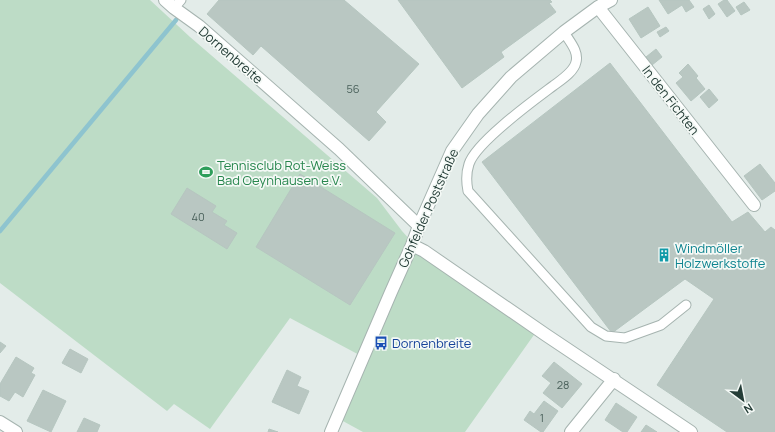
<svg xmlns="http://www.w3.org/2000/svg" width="775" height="432" font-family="Manrope,sans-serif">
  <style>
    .green { fill: #bddcc6 }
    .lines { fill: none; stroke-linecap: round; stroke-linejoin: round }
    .stream { stroke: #8ec4cf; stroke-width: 4.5 }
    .building { fill: #b9c7c2; stroke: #b6c6c0 }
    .service-casing { stroke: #a6b4b0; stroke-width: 11 }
    .minor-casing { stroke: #a6b4b0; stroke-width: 14 }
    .service { stroke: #fff; stroke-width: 9 }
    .minor { stroke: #fff; stroke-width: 12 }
    .labels { text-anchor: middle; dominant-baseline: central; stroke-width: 3.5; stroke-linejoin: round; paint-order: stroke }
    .number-label { font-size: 11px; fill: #49605a }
    .street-label { font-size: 13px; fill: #243d37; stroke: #f4f9f6 }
    .leisure-label { font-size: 13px; fill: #27864d; stroke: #f4f9f6; text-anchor: start }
    .culture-label { font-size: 13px; fill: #0d838f; stroke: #f4f9f6; text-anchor: start }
    .transit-label { font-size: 13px; fill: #164399; stroke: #f4f9f6; text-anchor: start }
  </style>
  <rect width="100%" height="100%" fill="#e3ece9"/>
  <path class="green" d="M0,0H150L190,37L377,198L402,231L422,253L536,332L465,432H363L341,420L365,358L290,318L210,429L174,404L167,411L0,283Z"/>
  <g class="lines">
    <path class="stream" d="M0,231L176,20"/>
  </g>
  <path class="building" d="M219,0H344L419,64L376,112L386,122L369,141L261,46L253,55L207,14Z
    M398,0H550L552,2L549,3L556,12L501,52L504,57L462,88Z
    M659,0H689L694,7L686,12L682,5L668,14Z
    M724,0H727L735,11L727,17L718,4Z
    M744,2L750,10L741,15L736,7Z
    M709,5L715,14L709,19L703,9Z
    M648,7L660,26L641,38L629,19Z
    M666,27L669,31L660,37L657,32Z
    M656,49L662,57L652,65L646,57Z
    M610,63L732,222L748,212L765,232L771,227L775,230V432H727L657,385L714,299L685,279L612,333L482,162Z
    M688,64L698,76L696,78L705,89L691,101L676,83L683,77L679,73Z
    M709,89L718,100L709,108L700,97Z
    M760,164L775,183V191L762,200L744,176Z
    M300,174L395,233L350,305L256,247Z
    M187,188L216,206L212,212L227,221L224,225L237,233L227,249L171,214Z
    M0,342L6,346L0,353Z
    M70,349L88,359L81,373L62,363Z
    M16,357L34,368L31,373L35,375L23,397L15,392L9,401L0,396V384Z
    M554,362L582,384L562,408L543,393L551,383L542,376Z
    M287,370L301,377L297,386L309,391L299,414L272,402Z
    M43,390L66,401L51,432L27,421Z
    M544,401L558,411L543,432H541L524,420L530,411L534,414Z
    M616,403L637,417L627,432H623L605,420Z
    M84,418L100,425L97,432H77Z
    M646,425L657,432H641Z
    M269,429L278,432H268Z"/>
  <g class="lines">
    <g class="service-casing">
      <path id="service" d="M174,8L181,0
        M564,32C569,41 579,51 576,62C574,72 561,80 553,86C533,101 476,142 469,164C466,173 466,181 468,191L591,327L606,336L625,338L661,325L686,305"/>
    </g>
    <g class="minor-casing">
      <path id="minor" d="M165,0L174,8L199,26L339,149L419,226
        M598,7L754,205
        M412,245L424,251L546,335L691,432
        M0,422L16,432
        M331,432L391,292L412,245L419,226L452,151L478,114L511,77L564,32L598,7L611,0
        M571,432L614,379"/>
    </g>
    <use href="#service" class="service"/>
    <use href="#minor" class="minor"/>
  </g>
  <defs>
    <g id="stadium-bare" transform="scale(1.08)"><path d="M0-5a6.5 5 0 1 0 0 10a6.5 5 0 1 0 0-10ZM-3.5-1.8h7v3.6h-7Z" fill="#2e9e5b" stroke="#f4f9f6" stroke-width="2.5" paint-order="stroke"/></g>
    <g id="building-bare" transform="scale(1.08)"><path d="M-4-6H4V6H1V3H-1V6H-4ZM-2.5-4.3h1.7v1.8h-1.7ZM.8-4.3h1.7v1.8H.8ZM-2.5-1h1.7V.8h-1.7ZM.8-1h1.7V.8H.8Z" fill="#0f9aa8" stroke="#f4f9f6" stroke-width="2.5" paint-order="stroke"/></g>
    <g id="bus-bare" transform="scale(1.08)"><path d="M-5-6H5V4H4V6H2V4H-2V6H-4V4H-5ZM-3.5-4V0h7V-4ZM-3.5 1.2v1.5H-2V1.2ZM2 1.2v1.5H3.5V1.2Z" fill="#1a4fb4" stroke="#f4f9f6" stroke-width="2.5" paint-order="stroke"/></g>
  </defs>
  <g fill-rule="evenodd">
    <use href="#stadium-bare" x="206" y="172"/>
    <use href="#building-bare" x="664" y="255"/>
    <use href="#bus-bare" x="381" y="343"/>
  </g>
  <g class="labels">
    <g class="number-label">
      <text x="353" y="88">56</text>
      <text x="198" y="216">40</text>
      <text x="563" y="384">28</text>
      <text x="542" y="417">1</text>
    </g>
    <g class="street-label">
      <text transform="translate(231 55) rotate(41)">Dornenbreite</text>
      <text transform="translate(671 100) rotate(52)">In den Fichten</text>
      <text transform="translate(428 208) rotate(-66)">Gohfelder Poststraße</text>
    </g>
    <g class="leisure-label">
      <text x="217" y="165">Tennisclub Rot-Weiss<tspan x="217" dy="15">Bad Oeynhausen e.V.</tspan></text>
    </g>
    <g class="culture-label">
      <text x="675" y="248">Windmöller<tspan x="675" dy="15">Holzwerkstoffe</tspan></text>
    </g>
    <g class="transit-label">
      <text x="392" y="343">Dornenbreite</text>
    </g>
  </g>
  <g transform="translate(743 400) rotate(148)" stroke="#f4f9f6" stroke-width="3" paint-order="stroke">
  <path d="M0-3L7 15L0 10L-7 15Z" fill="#243d37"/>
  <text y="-6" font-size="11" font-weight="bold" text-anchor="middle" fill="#243d37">N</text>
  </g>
</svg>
